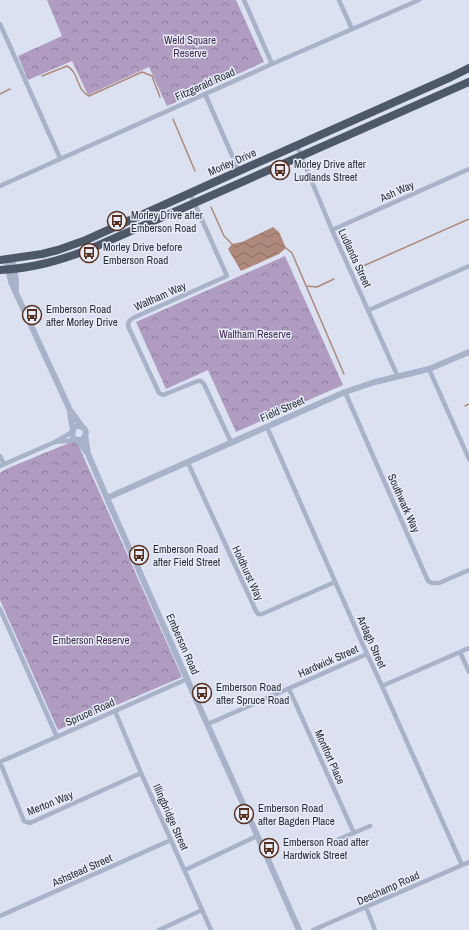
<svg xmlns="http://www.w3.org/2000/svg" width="469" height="930" font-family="'Archivo Narrow',sans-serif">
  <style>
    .forest { fill: url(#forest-crowns) }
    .water { fill: url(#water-waves) }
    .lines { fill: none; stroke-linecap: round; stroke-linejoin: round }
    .stream { stroke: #ae897c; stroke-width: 1.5 }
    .minor { stroke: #a8b3c9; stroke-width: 4.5 }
    .tertiary { stroke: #a8b3c9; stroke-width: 6 }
    .trunk { stroke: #4d5868; stroke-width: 8 }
    .labels { text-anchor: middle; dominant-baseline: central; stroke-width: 3; stroke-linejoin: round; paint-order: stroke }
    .park-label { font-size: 11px; fill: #442d54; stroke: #e8ecf9 }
    .street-label { font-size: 11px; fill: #282f36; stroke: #e8ecf9 }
    .poi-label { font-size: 11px; fill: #282f36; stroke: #e8ecf9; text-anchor: start }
  </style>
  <defs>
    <pattern id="forest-crowns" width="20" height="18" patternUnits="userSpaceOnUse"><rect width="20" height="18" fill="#b09cc0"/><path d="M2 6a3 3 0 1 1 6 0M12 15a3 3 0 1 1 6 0" fill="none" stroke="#8f809d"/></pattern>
    <pattern id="water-waves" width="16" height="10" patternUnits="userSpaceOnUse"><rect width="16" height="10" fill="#ae897c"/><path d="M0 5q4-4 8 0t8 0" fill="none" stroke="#8e7066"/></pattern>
  </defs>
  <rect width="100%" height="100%" fill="#dce1f1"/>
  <path class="forest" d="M47,0H236L264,62L167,106L149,67L88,95L72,61L28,80L18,56L62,36Z
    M285,256L343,385L236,432L208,370L166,389L136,322Z
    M76,440L182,677L58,730L0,600V473L6,469Z"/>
  <path class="water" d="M273,227L279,232L286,248L279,254L241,271L228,249L232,244L242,242Z"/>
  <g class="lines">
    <path class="stream" d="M42,76L67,66C79,72 76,90 89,96L142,72L152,76L160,97
      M0,94L10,89
      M173,119L195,171
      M211,207L224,236L232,244
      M286,248L292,253L344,374
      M361,267L469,219
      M306,286L317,287L334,279
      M465,406L469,404"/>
    <path class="minor" d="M244,0L272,64
      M339,0L352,29
      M0,24L60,158
      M205,94L239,171
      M297,146L332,230L398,377
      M0,186L272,64L419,0
      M190,193L227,276L133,318L129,321L128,326L159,393L163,395L198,381H201L204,384L231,442
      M332,230L469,169
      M369,310L469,266
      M429,369L469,459
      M345,392L428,581L432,583H439L469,570
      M267,427L367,654L382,686L462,865
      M55,442L76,440
      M0,456L4,464
      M188,463L256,611L258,614H262L335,582
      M0,466L55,442L72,432
      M0,609L57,737
      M460,652L469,672
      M382,686L469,648
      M289,689L354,833
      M115,711L141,773L211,930
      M208,724L367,654
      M0,762L187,679
      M0,762L24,821L30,823L141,773
      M330,843L370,826
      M185,870L257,836
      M366,907L375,930
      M0,916L171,840
      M159,930L202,910
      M313,930L469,862"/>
    <path class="tertiary" d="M6,259L11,282L70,410L83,428
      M12,259L16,280V289
      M70,412L73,431
      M72 433a7 7 0 1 1 14 0a7 7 0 1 1-14 0Z
      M85,435L88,454L107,498L187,679L270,864L299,930
      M77,440L88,454
      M107,498L345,392L375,382L429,369L469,352"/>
    <path class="trunk" d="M0,260L42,254L58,250L86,240L239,171L451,77L469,68
      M0,270C33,268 59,261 90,249L469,82"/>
  </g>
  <defs>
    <g id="bus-ring" transform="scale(1)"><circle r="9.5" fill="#e8ecf9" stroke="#562f1f" stroke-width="1.5"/><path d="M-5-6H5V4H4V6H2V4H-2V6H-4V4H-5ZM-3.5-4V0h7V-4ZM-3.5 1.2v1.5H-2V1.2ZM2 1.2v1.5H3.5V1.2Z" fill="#562f1f"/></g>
  </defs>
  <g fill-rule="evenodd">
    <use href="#bus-ring" x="280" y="170"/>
    <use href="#bus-ring" x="117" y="221"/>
    <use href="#bus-ring" x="89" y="253"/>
    <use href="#bus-ring" x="32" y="315"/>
    <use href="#bus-ring" x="139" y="555"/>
    <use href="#bus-ring" x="202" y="693"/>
    <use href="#bus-ring" x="244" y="814"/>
    <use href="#bus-ring" x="269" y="848"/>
  </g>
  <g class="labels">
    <g class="park-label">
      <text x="190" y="40">Weld Square<tspan x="190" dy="13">Reserve</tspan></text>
      <text x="255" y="334">Waltham Reserve</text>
      <text x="91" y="640">Emberson Reserve</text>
    </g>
    <g class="street-label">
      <text transform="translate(205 84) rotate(-24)">Fitzgerald Road</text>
      <text transform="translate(232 162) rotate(-24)">Morley Drive</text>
      <text transform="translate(397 191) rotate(-24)">Ash Way</text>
      <text transform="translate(355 258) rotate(65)">Ludlands Street</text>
      <text transform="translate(160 296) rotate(-24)">Waltham Way</text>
      <text transform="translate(282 409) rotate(-24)">Field Street</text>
      <text transform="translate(404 503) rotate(66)">Southwark Way</text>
      <text transform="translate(248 573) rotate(65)">Holdhurst Way</text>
      <text transform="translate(372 642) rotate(66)">Ardagh Street</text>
      <text transform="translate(183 644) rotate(66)">Emberson Road</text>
      <text transform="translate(328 661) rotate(-24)">Hardwick Street</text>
      <text transform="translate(90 712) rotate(-24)">Spruce Road</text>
      <text transform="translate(330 757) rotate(66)">Montfort Place</text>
      <text transform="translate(50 803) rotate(-22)">Merton Way</text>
      <text transform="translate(171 817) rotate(66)">Illingbridge Street</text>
      <text transform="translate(82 870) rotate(-24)">Ashstead Street</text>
      <text transform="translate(388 888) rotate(-24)">Deschamp Road</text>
    </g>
    <g class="poi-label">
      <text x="294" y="164">Morley Drive after<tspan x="294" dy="13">Ludlands Street</tspan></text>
      <text x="131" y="215">Morley Drive after<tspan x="131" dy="13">Emberson Road</tspan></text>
      <text x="103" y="247">Morley Drive before<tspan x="103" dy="13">Emberson Road</tspan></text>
      <text x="46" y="309">Emberson Road<tspan x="46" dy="13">after Morley Drive</tspan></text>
      <text x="153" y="549">Emberson Road<tspan x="153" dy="13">after Field Street</tspan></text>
      <text x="216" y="687">Emberson Road<tspan x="216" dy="13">after Spruce Road</tspan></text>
      <text x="258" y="808">Emberson Road<tspan x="258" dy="13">after Bagden Place</tspan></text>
      <text x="283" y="842">Emberson Road after<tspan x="283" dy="13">Hardwick Street</tspan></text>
    </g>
  </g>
</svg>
